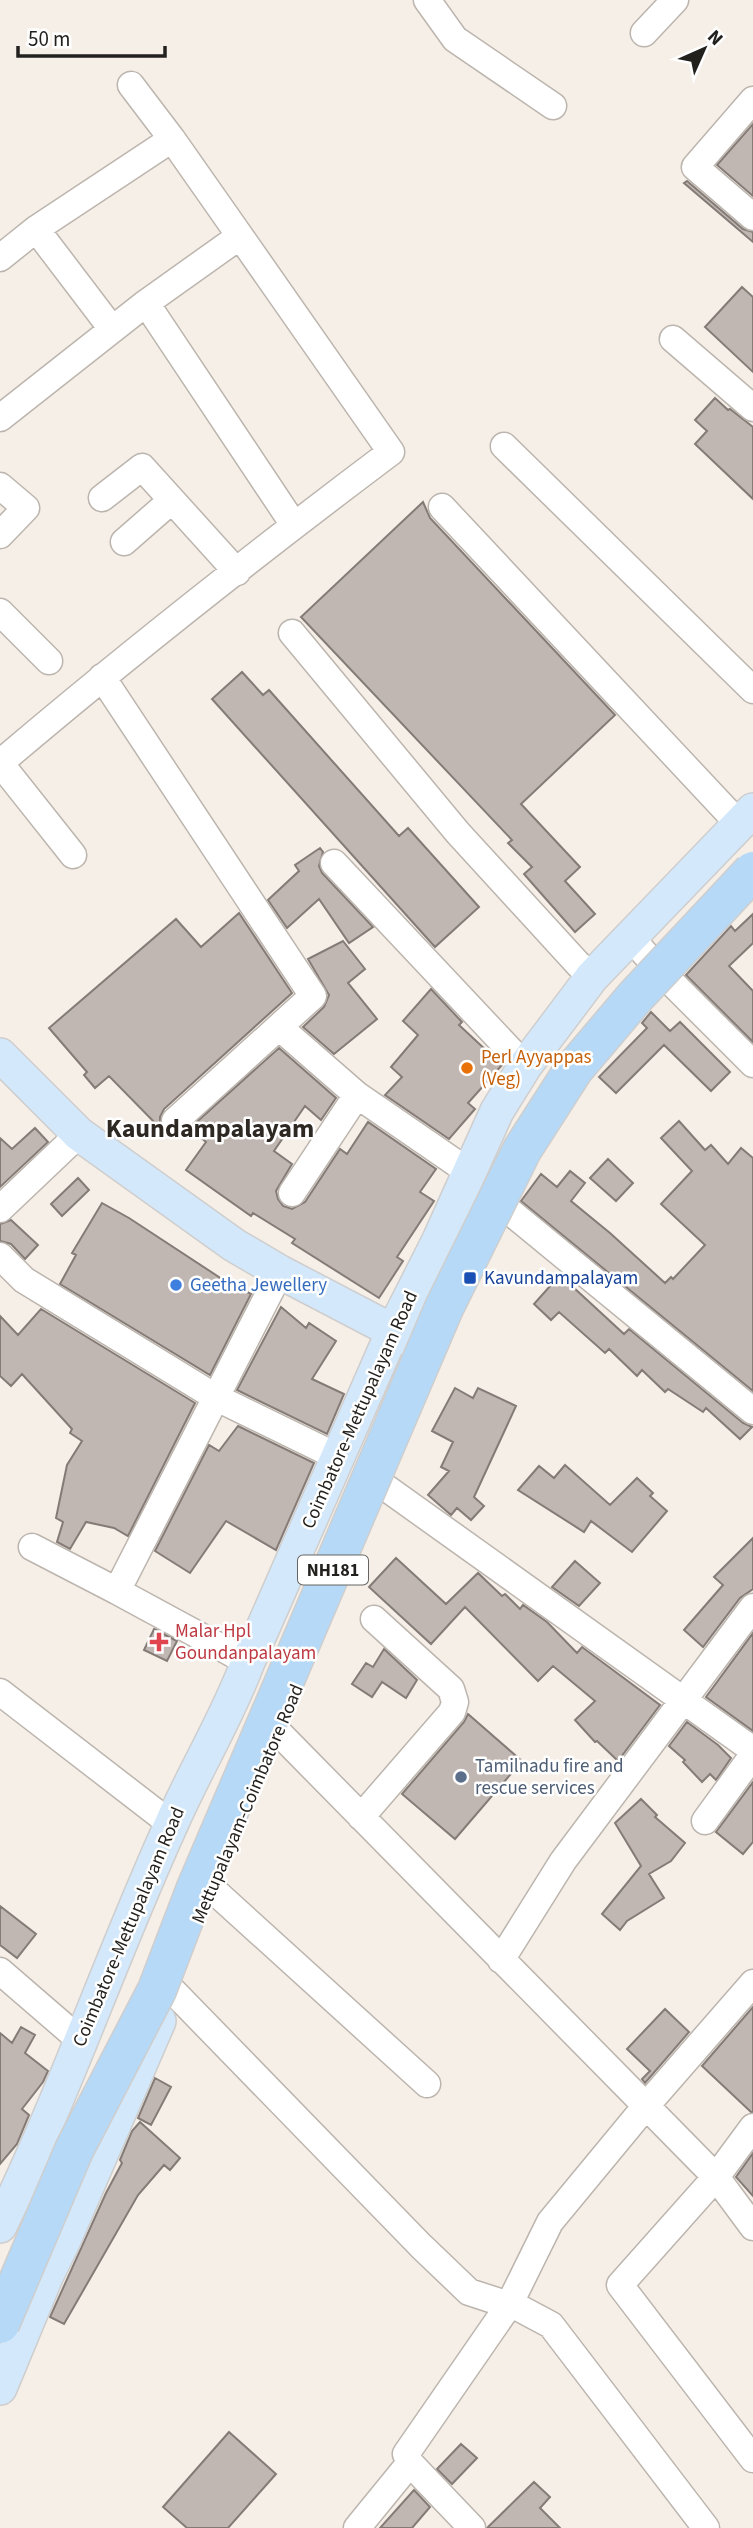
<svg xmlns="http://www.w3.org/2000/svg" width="753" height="2528" font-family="'Source Sans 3',sans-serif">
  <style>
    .building { fill: #c0b6b2; stroke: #847b77; stroke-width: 2 }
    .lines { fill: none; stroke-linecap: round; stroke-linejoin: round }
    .minor-casing { stroke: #bcb5ae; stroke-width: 29 }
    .major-casing { stroke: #cfcece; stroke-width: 36 }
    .minor { stroke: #fff; stroke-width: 26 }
    .major { stroke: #d3e8fa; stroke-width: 33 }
    .highway-bridge-casing { stroke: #cfcece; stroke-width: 41; stroke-linecap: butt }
    .highway-bridge { stroke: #b5d9f6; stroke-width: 38 }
    .food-dot { fill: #e8710a; stroke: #fff; stroke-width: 2.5 }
    .transit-dot { fill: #1a4fb4; stroke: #fff; stroke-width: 2.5 }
    .shop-dot { fill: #3f7fe0; stroke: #fff; stroke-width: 2.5 }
    .health-dot { fill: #e0444e; stroke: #fff; stroke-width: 2.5 }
    .service-dot { fill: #5c6f8a; stroke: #fff; stroke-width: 2.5 }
    .labels { text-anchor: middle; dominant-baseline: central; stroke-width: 5; stroke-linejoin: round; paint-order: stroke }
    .shield { fill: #fff; stroke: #656462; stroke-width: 2 }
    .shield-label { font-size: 18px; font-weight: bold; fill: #23211e }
    .food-label { font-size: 19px; fill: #c56008; stroke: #fff; text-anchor: start }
    .transit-label { font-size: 19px; fill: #164399; stroke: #fff; text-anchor: start }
    .shop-label { font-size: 19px; fill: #366cbe; stroke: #fff; text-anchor: start }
    .street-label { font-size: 19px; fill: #23211e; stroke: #fff }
    .health-label { font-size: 19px; fill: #be3a42; stroke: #fff; text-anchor: start }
    .service-label { font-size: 19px; fill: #4e5e75; stroke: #fff; text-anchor: start }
    .district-label { font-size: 26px; font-weight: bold; fill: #2e2823; stroke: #fff }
  </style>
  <rect width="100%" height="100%" fill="#f6efe8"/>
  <path class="building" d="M753,124V196L717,165Z
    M687,181L743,229L753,232V242L684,183Z
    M742,287L753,297V372L705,327Z
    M715,398L728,410L730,409L753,427V499L695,444L707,431L695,420Z
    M423,502L430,518L615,715L521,804L580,867L565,881L595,914L575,932L524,874L532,867L508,843L512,840L301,617Z
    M242,672L263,695L269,690L399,836L408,828L479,907L435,947L212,699Z
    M320,848L323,852L319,866L322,873L373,927L349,943L319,899L287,928L268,900L299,871L295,865Z
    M239,913L292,993L164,1109L160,1117V1128L109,1076L95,1088L84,1075L87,1072L49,1028L176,919L201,947Z
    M753,914V943L729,966L753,991V1042L686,975L731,926L735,931Z
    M343,941L365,969L348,983L377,1019L334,1054L303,1027L324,1007L329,995L308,959Z
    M431,989L462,1022L459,1025L502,1065L468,1103L475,1109L449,1139L385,1095L402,1077L391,1067L418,1035L403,1021Z
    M651,1012L670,1031L680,1022L730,1072L711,1091L664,1045L616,1093L599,1077L647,1028L642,1023Z
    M279,1048L336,1098L321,1120L305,1106L274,1151L292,1164L276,1191L278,1199L283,1206L292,1209L305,1202L340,1149L347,1154L368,1122L436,1169L420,1192L434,1201L397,1257L403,1261L379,1298L292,1243L295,1239L253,1213L251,1216L186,1170L206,1142L190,1128Z
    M679,1121L705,1150L711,1145L728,1164L741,1148L753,1158V1391L521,1201L541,1174L557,1187L570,1171L585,1183L571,1201L610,1233L665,1283L671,1277L673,1279L705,1245L661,1204L692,1171L661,1138Z
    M35,1128L48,1142L0,1187V1138L12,1149Z
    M608,1159L633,1183L616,1201L590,1178Z
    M78,1178L89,1190L62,1216L51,1204Z
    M102,1203L129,1218L225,1281L251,1294L210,1375L60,1284L76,1255L72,1253Z
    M11,1220L38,1245L25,1259L11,1244L0,1241V1224Z
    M560,1275L624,1334L629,1329L743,1423L752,1427L740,1439L706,1408L703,1412L668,1389L665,1392L642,1370L637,1376L609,1349L605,1353L559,1312L551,1320L534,1304Z
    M281,1307L306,1328L309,1323L336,1341L312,1379L344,1394L327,1434L237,1390Z
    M41,1309L195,1403L128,1536L114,1528L86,1522L70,1549L57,1542L63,1522L56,1518L67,1465L82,1441L70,1433L72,1429L22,1374L11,1386L0,1376V1316L18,1335Z
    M455,1388L473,1398L478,1388L516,1406L474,1497L484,1506L471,1520L457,1508L451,1515L428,1495L449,1471L441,1467L453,1442L432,1431Z
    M238,1426L314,1463L276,1550L226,1521L190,1573L155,1551L209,1445L219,1451Z
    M565,1465L610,1505L637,1478L653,1493L650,1496L667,1511L632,1552L591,1521L584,1532L518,1490L539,1466L554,1478Z
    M753,1538V1589L740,1598L703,1647L684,1630L723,1585L714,1577Z
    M396,1558L446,1604L478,1573L502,1596L505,1594L520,1609L523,1605L547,1622L577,1653L582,1647L660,1705L618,1761L597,1741L595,1742L575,1720L595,1701L553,1666L538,1681L465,1607L431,1644L369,1587Z
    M575,1561L600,1583L579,1606L552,1587Z
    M154,1629L177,1641L167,1661L144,1650Z
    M753,1633V1731L706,1697Z
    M384,1649L417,1680L406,1698L382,1682L372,1697L352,1684L366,1663L373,1667Z
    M468,1714L522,1761L455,1839L402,1794L464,1722Z
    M687,1722L718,1745L731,1758L716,1780L710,1774L702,1782L683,1762L685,1760L669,1746Z
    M753,1782V1842L743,1854L716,1832Z
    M641,1799L657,1815L655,1817L685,1843L671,1861L649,1874L664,1898L627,1921L620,1930L602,1914L641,1866L615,1823Z
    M0,1906L36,1934L17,1958L0,1945Z
    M753,2007V2112H751L702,2066Z
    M665,2009L689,2032L645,2083L642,2079L650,2071L627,2049Z
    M21,2027L35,2035L25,2053L48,2071L43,2082L22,2109L29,2115L17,2144L0,2164V2033L12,2043Z
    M155,2078L171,2087L151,2125L138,2118Z
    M140,2122L180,2158L170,2170L164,2165L138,2195L64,2324L50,2317L106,2193L122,2163L120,2160L132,2131Z
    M753,2153V2196L736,2177Z
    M229,2432L276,2474L228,2528H187L163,2507Z
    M461,2444L477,2458L452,2484L437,2469Z
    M534,2482L550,2497L540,2508L560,2528H487Z
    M414,2490L430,2507L412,2528H380Z"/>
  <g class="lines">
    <g class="minor-casing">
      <path id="minor" d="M427,0L455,39L553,106
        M644,33L675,0
        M131,85L172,139
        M753,100L695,167L753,217
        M36,229L172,139L240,236
        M0,258L36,229L112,329
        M673,339L753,408
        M0,418L146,303
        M504,446L753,690
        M0,486L26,508L0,535
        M102,498L142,467L237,572
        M442,507L739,824
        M124,542L172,500
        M0,612L49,661
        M292,633L458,833L578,964L592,977
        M102,677L313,996L175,1121
        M73,855L0,763C127,655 258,552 391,452L240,236L146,303L294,525
        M334,863L525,1066
        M629,936L668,979L753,1064
        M279,1027L357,1095L469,1172
        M292,1193L357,1095
        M0,1209L79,1134
        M508,1210L753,1411
        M0,1256L24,1280L217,1398L338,1457
        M385,1487L753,1750
        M32,1547L117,1591L280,1272
        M117,1591L248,1662
        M0,1692L171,1824
        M278,1732L716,2177L620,2285L753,2459
        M361,1817L452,1712L455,1702L451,1689L374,1619
        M705,1821L753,1755
        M211,1888L427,2084
        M501,1960L563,1861L753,1607
        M0,1971L81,2041
        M171,1989L421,2246L469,2292L521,2309L551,2325L706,2528
        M753,2127L716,2177L753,2227
        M410,2463L472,2528
        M357,2528L410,2463L406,2454L509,2305L550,2222L645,2107L753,1983"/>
    </g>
    <g class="major-casing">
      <path id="major" d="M0,1055L79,1134L234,1245L280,1272L412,1341
        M0,2226C64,2095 111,1957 171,1825C195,1770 227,1718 248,1662L393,1331L439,1240L497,1111L525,1066L592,977L753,810
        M0,2388L46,2277L64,2240L159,2021"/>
    </g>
    <use href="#minor" class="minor"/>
    <use href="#major" class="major"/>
    <g class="highway-bridge-casing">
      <path id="highway-bridge" d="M0,2324L74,2150L157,1990L196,1888L444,1308L522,1150L574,1069L635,997L753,871"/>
    </g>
    <use href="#highway-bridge" class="highway-bridge"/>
  </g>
  <circle class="food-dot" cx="467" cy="1068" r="7"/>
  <rect class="transit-dot" x="463" y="1271" width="14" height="14" rx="3.5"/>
  <circle class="shop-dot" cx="176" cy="1285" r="7"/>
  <path class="health-dot" d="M155.5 1631.5h7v7h7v7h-7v7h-7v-7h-7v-7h7z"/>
  <circle class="service-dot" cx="461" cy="1777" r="7"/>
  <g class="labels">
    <rect class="shield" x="298" y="1555.5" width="70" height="29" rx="5"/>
    <g class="shield-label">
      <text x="333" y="1570">NH181</text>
    </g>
    <g class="food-label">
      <text x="481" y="1057">Perl Ayyappas<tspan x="481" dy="22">(Veg)</tspan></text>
    </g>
    <g class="transit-label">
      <text x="484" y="1278">Kavundampalayam</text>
    </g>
    <g class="shop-label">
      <text x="190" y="1285">Geetha Jewellery</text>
    </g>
    <g class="street-label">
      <text transform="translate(360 1410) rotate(-66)">Coimbatore-Mettupalayam Road</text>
      <text transform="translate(248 1804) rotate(-67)">Mettupalayam-Coimbatore Road</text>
      <text transform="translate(129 1927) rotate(-67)">Coimbatore-Mettupalayam Road</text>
    </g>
    <g class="health-label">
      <text x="175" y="1631">Malar Hpl<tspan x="175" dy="22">Goundanpalayam</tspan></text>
    </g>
    <g class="service-label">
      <text x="475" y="1766">Tamilnadu fire and<tspan x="475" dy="22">rescue services</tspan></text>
    </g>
    <g class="district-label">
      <text x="210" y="1128">Kaundampalayam</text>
    </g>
  </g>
  <g transform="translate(704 49) rotate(45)" stroke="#ffffff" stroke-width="5" paint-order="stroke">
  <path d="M0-5L12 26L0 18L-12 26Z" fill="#23211e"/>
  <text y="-10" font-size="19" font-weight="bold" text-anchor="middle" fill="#23211e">N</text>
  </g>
  <path d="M18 46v10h147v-10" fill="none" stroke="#23211e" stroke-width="3.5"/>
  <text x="28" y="46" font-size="21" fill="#23211e" stroke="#ffffff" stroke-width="5" paint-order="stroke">50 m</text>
</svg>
